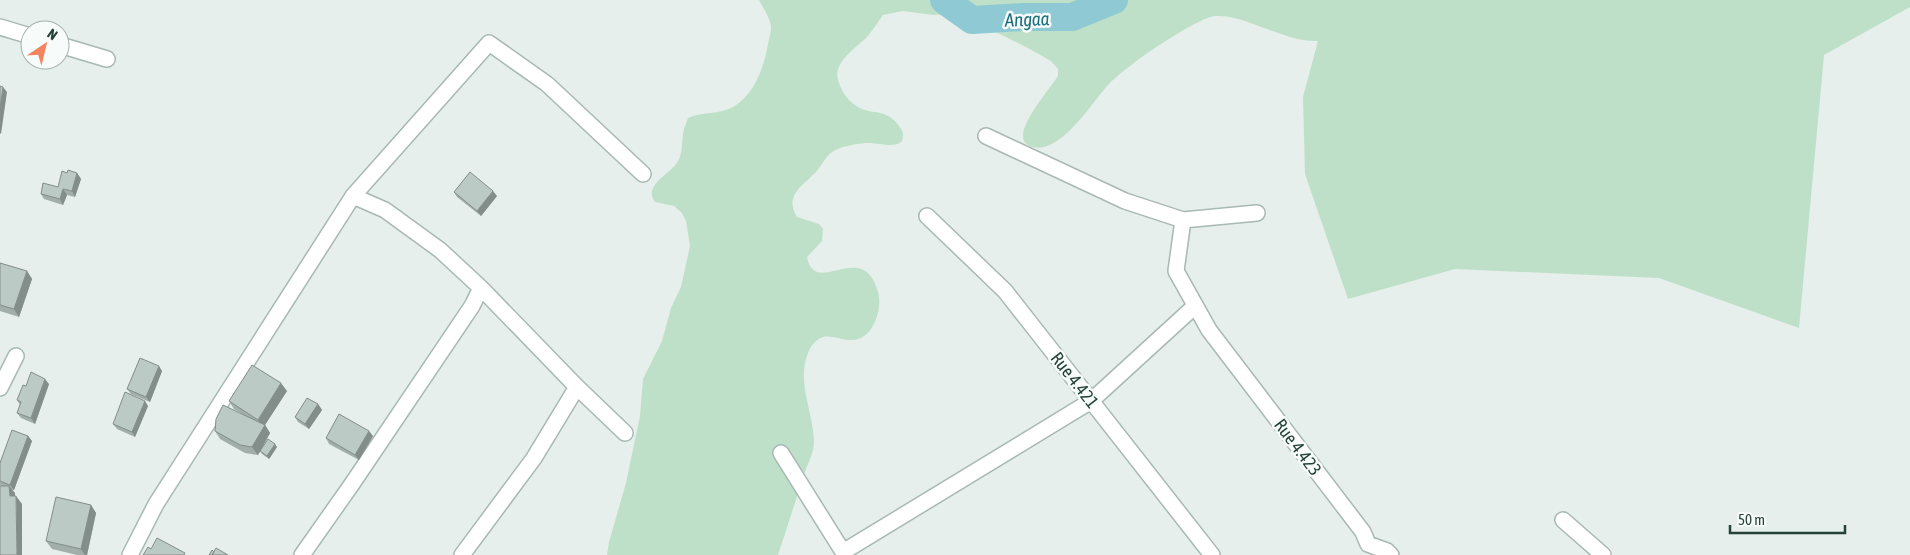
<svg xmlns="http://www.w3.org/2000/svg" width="1910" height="555" font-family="'Asap Condensed',sans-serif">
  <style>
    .green { fill: #bfe0c8 }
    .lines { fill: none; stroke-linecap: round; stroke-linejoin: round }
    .river { stroke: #8ec9d4; stroke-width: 28 }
    .minor-casing { stroke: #a8b8b2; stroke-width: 18 }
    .minor { stroke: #fff; stroke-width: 15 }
    .wall { fill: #a1aea9 }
    .shaded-wall { fill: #838d89 }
    .building { fill: #bbcac4; stroke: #838d89 }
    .labels { text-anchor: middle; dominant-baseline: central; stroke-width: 5; stroke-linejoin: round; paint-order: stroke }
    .street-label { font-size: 18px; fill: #24423a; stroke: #f7fbf9 }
    .water-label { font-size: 19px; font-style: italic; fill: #1c6f80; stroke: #f7fbf9 }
  </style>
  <rect width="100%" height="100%" fill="#e6efeb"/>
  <path class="green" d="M759,0H1910V7L1824,55L1799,328L1659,278L1455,269L1348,299L1305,174L1303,97L1318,41C1300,42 1284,35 1267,29C1251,23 1233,15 1215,16C1199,18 1153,49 1139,59C1129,67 1116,76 1107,86C1092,103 1058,158 1030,146C1006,137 1051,88 1058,76V69L1051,61L1026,47L959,14L933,15L903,11L883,15C878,22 873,30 867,37C856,48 833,62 838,80C841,90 846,99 855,105C871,117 885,106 899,126C903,131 904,135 902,141C896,149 876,142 866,143C855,144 841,146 832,152C825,157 821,167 815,173C802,186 784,196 797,217L819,224L823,229L822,241L807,257C815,299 863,237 878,292C883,309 873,339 853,340C844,341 832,335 823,337C816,339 810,347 808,353C796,383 814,413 814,443C814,452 808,463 805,472C796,500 787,527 778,555H607L609,542L626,483L640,416L643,379L662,341L671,308L681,287L690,246L686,221L682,213L674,206L655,202C643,186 668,175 676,164C684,155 681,140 684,129C685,125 687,122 688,118C703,111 719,115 733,107C755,94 764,67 768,44C769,39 771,33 771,28C771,19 763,8 759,0Z"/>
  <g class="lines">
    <path class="river" d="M944,0L972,20L1023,17H1072L1114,0"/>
    <g class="minor-casing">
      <path id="minor" d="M0,27L30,36
        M60,45L107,59
        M986,136L1125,201L1183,220L1257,213
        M353,196L385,210L440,250L481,288L577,387L625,433
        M927,216L1005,291L1212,555
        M1183,220L1176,271L1209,330L1363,532L1368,544L1387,551L1391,555
        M0,388L16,356
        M781,453L845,555
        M1563,520L1603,555
        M843,552L1091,401L1195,306
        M130,555L156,504L353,196L489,43L547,84L643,174
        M302,555L352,484L472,306L481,288
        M462,555L534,458L577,387"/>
    </g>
    <use href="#minor" class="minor"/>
  </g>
  <path class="wall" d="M67,173H77L81,179L75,197L67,195L63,205L44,199L41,194L58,187Z
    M454,192L497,196L481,216L457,197Z
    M0,263L27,271L32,279L19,317L0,311Z
    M162,371L150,402L131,394L127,389Z
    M49,384L35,424L21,418L17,413L20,405L17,400L26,386Z
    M287,391L265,425L270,433L262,448L277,447L269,459L262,454L260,451L258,455L245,453L220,439L215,431L244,415L234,409L229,401Z
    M318,404L322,410L309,429L298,422L295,417Z
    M148,406L135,437L117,429L113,424Z
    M28,436L32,441L14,490H12L15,493V496L22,504L0,485V463Z
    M373,436L359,460L329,444L326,438Z
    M91,505L96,513L87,555H77L52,549L46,541Z"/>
  <path class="shaded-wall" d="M3,87L7,92L1,134L0,133V108Z
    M77,173L81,179L75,197L72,191Z
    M63,189L67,195L63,205L60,199Z
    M493,191L497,196L481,216L477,211Z
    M27,271L32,279L19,317L14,309Z
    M159,366L162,371L150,402L146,397Z
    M45,379L49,384L35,424L31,418Z
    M281,383L287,391L263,428L258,420Z
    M145,401L148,406L135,437L132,432Z
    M318,404L322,410L309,429L305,424Z
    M265,425L270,433L258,455L252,447Z
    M369,431L373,436L359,460L355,455Z
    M28,436L32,441L14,490L10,485Z
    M275,444L277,447L269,459L267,456Z
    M9,486L15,493V504L10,496Z
    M16,496L22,504V555H17Z
    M91,505L96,513L87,555H85L81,549Z"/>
  <path class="building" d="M0,86L3,87L0,108Z
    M68,170L77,173L72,191L63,189L60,199L41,194L43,183L58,187L62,171L67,173Z
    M470,172L493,191L477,211L454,192Z
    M0,263L27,271L14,309L0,305Z
    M140,358L159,366L146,397L127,389Z
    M252,365L281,383L258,420L229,401Z
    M31,372L45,379L31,418L17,413L21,402L17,400L23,385L26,386Z
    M125,392L145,401L132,432L113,424Z
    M307,398L318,404L305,424L295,417Z
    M223,405L265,425L252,447L240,445L215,431L216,419Z
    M339,414L369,431L355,455L326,438Z
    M12,430L28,436L10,485L0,481V463Z
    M268,439L275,444L267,456L260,451Z
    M0,486H9L10,496H16L17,555H0Z
    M56,497L91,505L81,549L46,541Z
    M157,538L185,553L184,555H143L148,547L151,549Z
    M216,548L228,555H212Z
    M212,550L214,552L212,555H209Z"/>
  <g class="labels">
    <g class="street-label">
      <text transform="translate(1075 380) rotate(52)">Rue 4.421</text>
      <text transform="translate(1298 447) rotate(53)">Rue 4.423</text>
    </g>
    <g class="water-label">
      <text transform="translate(1027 19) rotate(-2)">Angaa</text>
    </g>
  </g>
  <g transform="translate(45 45) rotate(35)"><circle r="24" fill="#f7fbf9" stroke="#a3b1ad"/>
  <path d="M0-4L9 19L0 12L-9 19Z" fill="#f4845f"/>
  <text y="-8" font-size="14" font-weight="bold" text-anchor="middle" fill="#24423a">N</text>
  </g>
  <path d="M1730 525v8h115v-8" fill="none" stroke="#24423a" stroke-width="2.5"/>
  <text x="1738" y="525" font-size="15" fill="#24423a" stroke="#f7fbf9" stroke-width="4" paint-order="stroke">50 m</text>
</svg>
